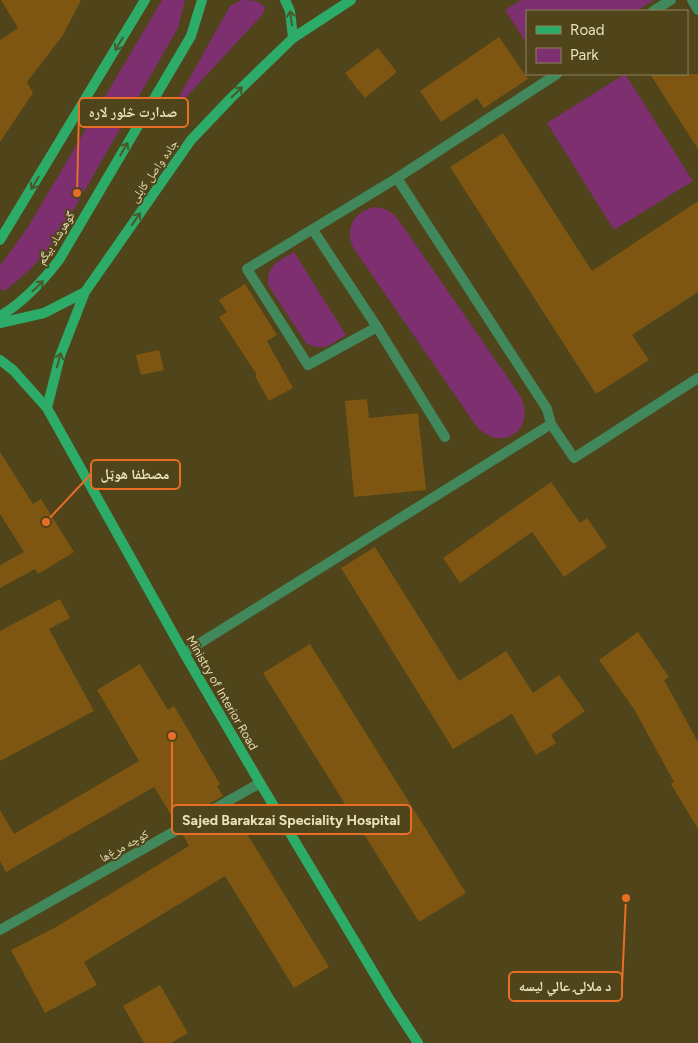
<svg xmlns="http://www.w3.org/2000/svg" width="698" height="1043" font-family="Figtree,'Noto Naskh Arabic',sans-serif">
  <style>
    .green { fill: #7d2f70 }
    .building { fill: #7e5611 }
    .lines { fill: none; stroke-linecap: round; stroke-linejoin: round }
    .lane { stroke: #41885d; stroke-width: 10 }
    .street { stroke: #41885d; stroke-width: 10 }
    .secondary { stroke: #2cac68; stroke-width: 10 }
    .oneway { stroke: #48592a }
    .labels { text-anchor: middle; dominant-baseline: central; stroke-width: 4; stroke-linejoin: round; paint-order: stroke }
    .street-label { font-size: 12px; fill: #eae0ba; stroke: #4f441a }
    .leader { fill: none; stroke: #e86d26; stroke-width: 2 }
    .callout-dot { fill: #e86d26; stroke: #4f441a; stroke-width: 2 }
    .callout { fill: #4f441a; stroke: #e86d26; stroke-width: 2 }
    .callout-label { font-size: 14px; text-anchor: middle; font-weight: bold; fill: #eae0ba }
  </style>
  <rect width="100%" height="100%" fill="#4f441a"/>
  <path class="green" d="M162,0H185L178,28L58,237C42,258 26,275 4,291L0,289V266L28,227Z
    M241,0C251,0 258,0 265,7L263,14L167,118L230,6Z
    M521,0H654L636,11H527V44L505,10Z
    M625,74L693,181L614,230L547,123Z
    M374,207C385,208 391,211 398,219L521,397C536,430 502,453 477,427L354,249C344,230 353,212 374,207Z
    M294,252L346,335C330,345 324,353 306,343L268,285C267,264 278,262 294,252Z"/>
  <path class="building" d="M1,0H81L63,35L27,82L33,93L0,142V40L18,28Z
    M499,37L528,79L484,108L477,98L441,122L420,91Z
    M378,48L397,72L365,98L345,73Z
    M650,74H698V149Z
    M503,133L592,271L698,201V292L632,335L649,360L596,394L450,167Z
    M245,284L277,335L267,341L293,388L269,401L255,376L257,375L219,317L227,312L219,300Z
    M159,350L164,370L141,375L136,355Z
    M367,399L369,418L418,413L426,490L354,497L345,401Z
    M0,452L33,504L41,499L74,552L38,574L35,569L0,588V565L24,552L0,514Z
    M551,482L580,523L587,518L607,547L564,577L532,532L460,583L443,558Z
    M375,547L459,681L506,651L533,693L559,675L585,711L551,735L556,743L536,755L512,714L453,749L341,568Z
    M60,599L70,618L49,629L94,711L0,761V631Z
    M638,632L669,677L664,680L698,742V829L671,784L674,782L634,709L599,660Z
    M310,644L466,893L419,922L263,673Z
    M140,664L168,710L174,706L220,784L217,786L223,796L176,823L154,787L6,872L0,861V810L14,834L139,761L97,690Z
    M231,808L329,967L294,988L225,876L84,962L97,985L45,1013L11,950L56,927L189,846L183,835Z
    M160,985L188,1033L171,1043H144L123,1006Z"/>
  <g class="lines">
    <path class="lane" d="M692,0L698,10
      M653,11L671,0
      M397,178L557,74
      M313,230L377,327
      M445,437L377,327L308,365L247,269L397,178L547,409L551,424
      M184,653L551,424L574,458L698,378"/>
    <path class="street" d="M0,930L260,783"/>
    <path class="secondary" d="M285,0L290,11L293,38
      M0,240L145,0
      M0,316C24,302 42,282 59,260L191,36L202,0
      M0,323L44,313L85,292
      M0,360L13,370L47,408L184,653L260,783L390,1000L418,1043
      M47,408L60,356L85,292L191,140L231,98L293,38L351,0"/>
  </g>
  <defs><path id="oneway-shaft" d="M-6 0H5M1.5-3L5.5 0L1.5 3" fill="none" stroke-width="1.6" stroke-linecap="round" stroke-linejoin="round" transform="scale(1.25)"/></defs>
  <g class="oneway">
    <use href="#oneway-shaft" transform="translate(291 18) rotate(-98)"/>
    <use href="#oneway-shaft" transform="translate(119 44) rotate(121)"/>
    <use href="#oneway-shaft" transform="translate(237 92) rotate(-44)"/>
    <use href="#oneway-shaft" transform="translate(124 149) rotate(-60)"/>
    <use href="#oneway-shaft" transform="translate(35 183) rotate(121)"/>
    <use href="#oneway-shaft" transform="translate(136 219) rotate(-55)"/>
    <use href="#oneway-shaft" transform="translate(38 286) rotate(-44)"/>
    <use href="#oneway-shaft" transform="translate(59 360) rotate(-74)"/>
  </g>
  <g class="labels">
    <g class="street-label">
      <text transform="translate(154 171) rotate(-55)">جاده واصل کابلی</text>
      <text transform="translate(56 238) rotate(-58)">گوهرشاد بیگم</text>
      <text transform="translate(222 693) rotate(60)">Ministry of Interior Road</text>
      <text transform="translate(124 846) rotate(-29)">کوچه مرغ‌ها</text>
    </g>
  </g>
  <path class="leader" d="M77 193L79 112M46 522L91 474M172 736L172 820M626 898L622 986"/>
  <g class="callout-dot">
    <circle cx="77" cy="193" r="5"/>
    <circle cx="46" cy="522" r="5"/>
    <circle cx="172" cy="736" r="5"/>
    <circle cx="626" cy="898" r="5"/>
  </g>
  <g class="callout">
    <rect x="79" y="98" width="109" height="29" rx="5"/>
    <rect x="91" y="460" width="89" height="29" rx="5"/>
    <rect x="172" y="805" width="239" height="29" rx="5"/>
    <rect x="509" y="972" width="113" height="29" rx="5"/>
  </g>
  <g class="callout-label">
    <text x="133" y="117">صدارت څلور لاره</text>
    <text x="135" y="479">مصطفا هوټل</text>
    <text x="291" y="825">Sajed Barakzai Speciality Hospital</text>
    <text x="565" y="991">د ملالۍ عالي لیسه</text>
  </g>
  <rect x="526" y="10" width="162" height="65" fill="#4f441a" stroke="#8d825a"/>
  <rect x="536" y="26" width="25" height="8" fill="#2cac68" stroke="#8d825a"/>
  <text x="570" y="35" font-size="15" fill="#eae0ba">Road</text>
  <rect x="536" y="48" width="25" height="15" fill="#7d2f70" stroke="#8d825a"/>
  <text x="570" y="60" font-size="15" fill="#eae0ba">Park</text>
</svg>
